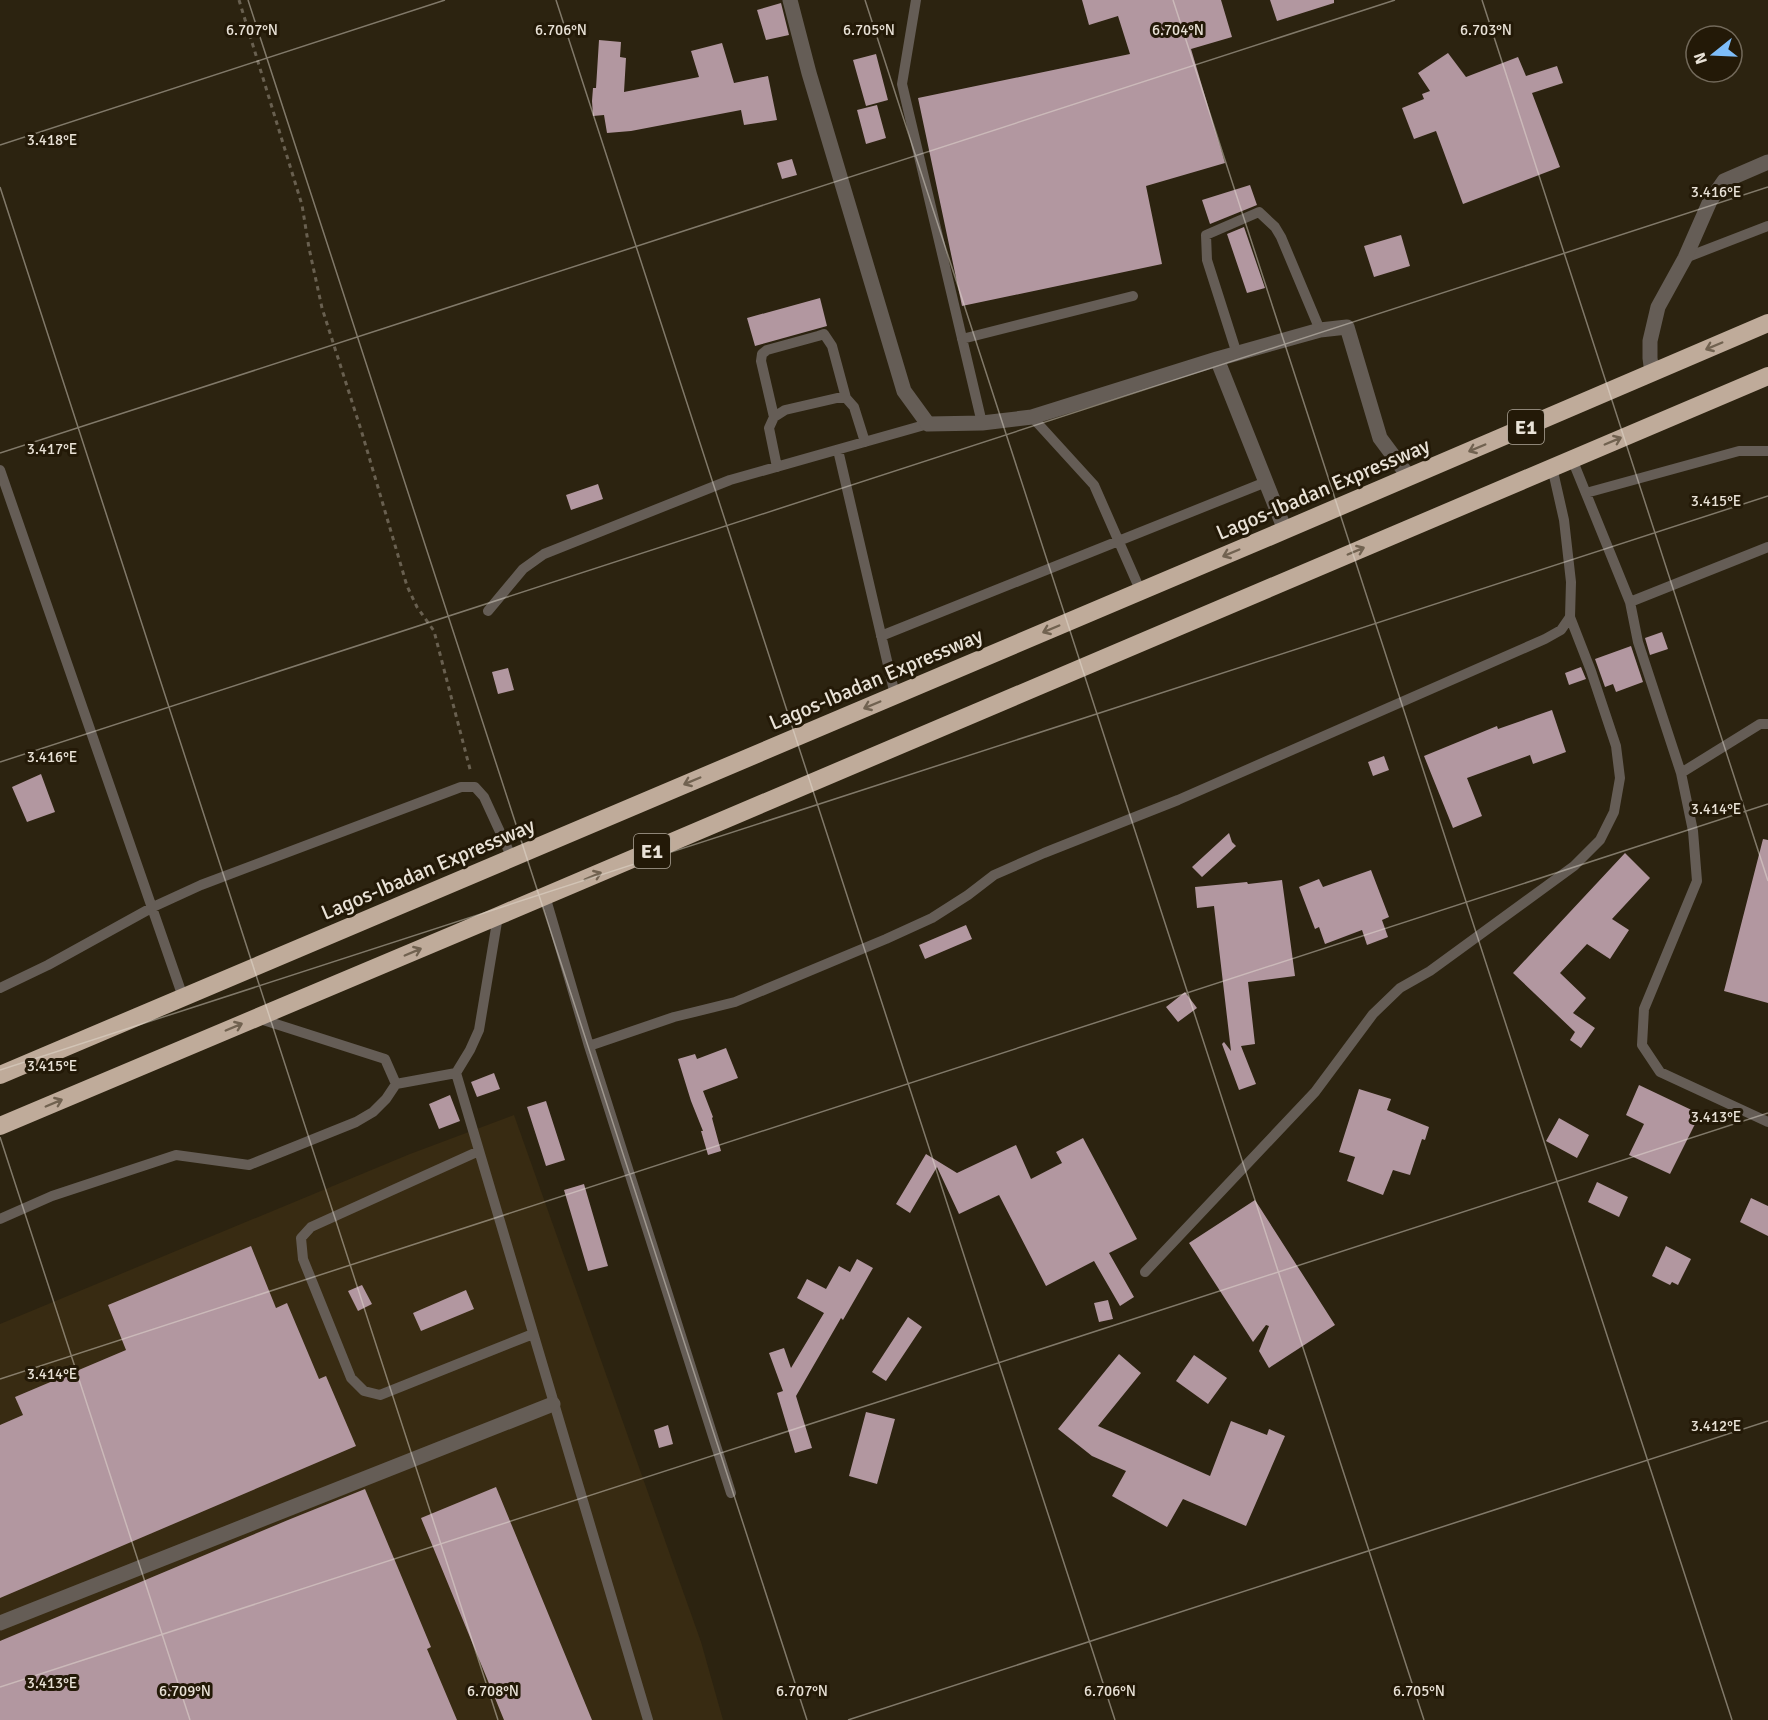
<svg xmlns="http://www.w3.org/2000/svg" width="1768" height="1720" font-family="Signika,sans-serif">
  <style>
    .built { fill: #382b12 }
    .building { fill: #b297a0 }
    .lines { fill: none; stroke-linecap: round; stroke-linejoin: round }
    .path { stroke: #696050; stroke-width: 3; stroke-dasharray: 4.5 4.5; stroke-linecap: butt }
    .lane { stroke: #655d56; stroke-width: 10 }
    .street { stroke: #655d56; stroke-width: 15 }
    .highway { stroke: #bfab9a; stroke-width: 18 }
    .oneway { stroke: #716250 }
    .ticks { fill: none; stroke: #e9e2d7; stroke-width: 1.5; stroke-opacity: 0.45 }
    .labels { text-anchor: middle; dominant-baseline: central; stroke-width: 6; stroke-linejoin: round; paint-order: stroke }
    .shield { fill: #231907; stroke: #aea699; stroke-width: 1.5 }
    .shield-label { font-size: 20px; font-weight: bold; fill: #e9e2d7 }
    .street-label { font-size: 21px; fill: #e9e2d7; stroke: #231907 }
    .ticks-label { font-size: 15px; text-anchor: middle; fill: #e9e2d7; stroke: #231907; stroke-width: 6; stroke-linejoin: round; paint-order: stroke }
  </style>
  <rect width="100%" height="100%" fill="#2c2310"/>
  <path class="built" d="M514,1115L701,1642L723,1720H0V1324L410,1154Z"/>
  <path class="building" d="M1082,0H1221L1232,37L1191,49L1225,163L1146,186L1162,264L962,306L918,98L1130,54L1118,16L1089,25Z
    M1270,0H1334V3L1277,21Z
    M781,3L789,35L766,40L757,10Z
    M599,40L621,42L620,57L626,58L624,92L699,77L691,51L722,43L734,83L768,76L777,120L744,125L741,110L631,131L607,133L604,115L593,116L592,101L593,88H596Z
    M1448,53L1466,77L1518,57L1526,76L1557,66L1563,83L1532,93L1560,167L1463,204L1436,131L1414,139L1402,108L1424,99L1422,94L1430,91L1418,73Z
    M876,54L888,100L866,106L853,60Z
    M877,105L886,138L866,144L857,110Z
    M792,159L797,175L782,179L777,163Z
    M1250,185L1257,205L1210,224L1202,200Z
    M1244,227L1265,288L1247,293L1227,234Z
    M1401,235L1410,266L1374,277L1364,246Z
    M820,298L827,326L755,346L747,318Z
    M598,484L603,499L571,510L566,495Z
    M1662,632L1668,649L1650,655L1645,638Z
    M1631,646L1643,682L1616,692L1613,684L1605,687L1595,659Z
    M1581,667L1586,679L1569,685L1565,673Z
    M508,668L514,690L498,694L492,672Z
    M1552,710L1566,752L1533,764L1530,755L1467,778L1482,816L1453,828L1424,756L1497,726L1498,729Z
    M1384,756L1389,770L1373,776L1368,762Z
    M41,774L55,812L27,822L12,787Z
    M1229,833L1232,842L1236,846L1202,877L1192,867Z
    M1763,839L1768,840V1003L1724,991Z
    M1625,853L1650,878L1612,919L1629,930L1610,959L1587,944L1560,973L1586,998L1573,1013L1595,1028L1581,1048L1570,1040L1575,1032L1513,973Z
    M1371,870L1389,917L1382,920L1388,937L1367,945L1362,930L1325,944L1319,927L1315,929L1299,887L1319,879L1323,887Z
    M1282,880L1295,976L1248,982L1255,1044L1241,1046L1256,1084L1239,1090L1222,1044L1224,1042L1231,1051L1214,906L1197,908L1195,887L1247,882L1248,884Z
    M966,925L972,939L925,959L919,945Z
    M1185,992L1197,1008L1178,1022L1166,1007Z
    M726,1048L738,1078L703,1091L713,1117L712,1118L721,1151L708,1155L701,1131H703L691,1101L678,1059L695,1054L697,1059Z
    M494,1073L500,1089L477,1097L471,1082Z
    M1639,1085L1700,1114L1670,1174L1629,1155L1644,1124L1626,1115Z
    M1359,1089L1391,1099L1387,1110L1429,1127L1425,1140L1422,1139L1410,1175L1393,1170L1383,1195L1347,1181L1355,1157L1339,1152Z
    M450,1095L460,1121L439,1129L429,1104Z
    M546,1101L565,1160L546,1166L527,1107Z
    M1559,1118L1589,1135L1577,1158L1546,1141Z
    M1083,1138L1137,1239L1109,1253L1134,1297L1120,1306L1094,1261L1046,1286L999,1195L959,1214L937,1167L910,1213L896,1204L926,1154L957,1173L1016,1145L1031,1179L1062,1163L1056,1152Z
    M1597,1182L1628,1197L1619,1217L1588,1202Z
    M584,1184L608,1266L588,1271L564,1190Z
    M1751,1198L1768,1206V1236L1740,1222Z
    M1255,1200L1335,1325L1269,1368L1259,1351L1269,1326L1266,1325L1253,1342L1189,1243Z
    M251,1246L276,1308L287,1303L319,1379L326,1376L356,1446L0,1598V1425L23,1415L15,1397L126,1350L108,1305Z
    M1666,1246L1691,1259L1678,1285L1672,1282L1670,1285L1652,1276Z
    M857,1259L873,1268L843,1320L841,1318L796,1396L812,1448L795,1453L777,1393L783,1391L769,1353L784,1348L791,1368L824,1313L797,1298L807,1279L826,1289L839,1266L850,1272Z
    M362,1285L372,1304L358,1311L348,1291Z
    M466,1290L474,1309L421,1331L413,1313Z
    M1108,1300L1113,1319L1099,1322L1094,1303Z
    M908,1317L922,1327L886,1381L872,1372Z
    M1119,1354L1141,1373L1098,1426L1210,1476L1231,1421L1267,1435L1269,1429L1285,1436L1246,1526L1183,1499L1167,1527L1112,1496L1126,1471L1092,1456L1058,1429Z
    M1194,1355L1227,1378L1208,1404L1176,1381Z
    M866,1412L895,1419L877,1484L849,1476Z
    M668,1425L673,1444L659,1448L654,1430Z
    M496,1487L592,1720H504L421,1518Z
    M365,1489L431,1647L427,1649L457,1720H0V1641L288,1520Z"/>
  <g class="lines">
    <path class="path" d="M239,0L302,205L309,248L322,308L362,433L407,586L417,607L434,631L471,773"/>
    <path class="lane" d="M916,0L902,84L982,423
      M1685,258L1768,226
      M962,339L1133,296
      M1237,354L1207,260L1206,235L1259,212L1275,227L1281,237L1320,330
      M774,417L761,361L762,354L767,350L818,336L824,334L832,346L846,398
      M1032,417L1094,485L1141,592
      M838,450L895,695
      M1572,459L1630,602L1638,642L1681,773L1693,831L1697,881L1644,1009L1642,1045L1660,1072L1768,1122
      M777,467L769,428L774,417L785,410L837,398H846L854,407L865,442
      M0,470L183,997
      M1586,493L1739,451H1768
      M1630,602L1768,547
      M488,611L523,569L544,554L730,480L928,424
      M881,636L1266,482
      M1681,773L1760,724H1768
      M545,896L589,1046L674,1017L735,1002L886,939L932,918L968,895L994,875L1044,853L1178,800L1545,639L1561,630L1570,617L1571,582L1564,520L1552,467
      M498,916L479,1030L470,1050L456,1073L648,1720
      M0,988L48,965L153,907L201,885L461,787H475L484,797L512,858
      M257,1018L385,1059L396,1084L456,1073
      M589,1046L731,1493
      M479,1151L311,1227L301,1238L303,1259L351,1378L364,1391L380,1395L533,1334
      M0,1219L52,1196L176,1155L249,1165L356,1122L373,1112L386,1099L396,1084
      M1145,1272L1315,1092L1373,1014L1400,988L1430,971L1574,866L1600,840L1614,812L1620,778L1616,746L1591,671L1570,617"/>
    <path class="street" d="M790,0L809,73L904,391L928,424L982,423L1032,417L1217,359L1320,330L1347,327L1380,438L1409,477
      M1217,359L1285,530
      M1652,373L1650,358V341L1658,307L1685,258L1710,201L1724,181L1768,162
      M0,1623L553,1404"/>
    <path class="highway" d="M0,1075L1285,530L1768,323
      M0,1126L498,916L1768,376"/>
  </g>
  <defs><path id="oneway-shaft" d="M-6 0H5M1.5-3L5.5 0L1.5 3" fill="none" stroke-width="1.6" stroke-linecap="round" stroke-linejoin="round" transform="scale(1.5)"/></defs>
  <g class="oneway">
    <use href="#oneway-shaft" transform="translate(1714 346) rotate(157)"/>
    <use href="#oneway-shaft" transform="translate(1613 441) rotate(-23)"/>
    <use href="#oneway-shaft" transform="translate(1477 448) rotate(157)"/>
    <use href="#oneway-shaft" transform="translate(1356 551) rotate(-23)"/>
    <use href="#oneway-shaft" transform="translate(1231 553) rotate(157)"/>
    <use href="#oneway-shaft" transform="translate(1051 629) rotate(157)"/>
    <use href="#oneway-shaft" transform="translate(872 705) rotate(157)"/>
    <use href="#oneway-shaft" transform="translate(692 781) rotate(157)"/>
    <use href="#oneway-shaft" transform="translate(593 876) rotate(-23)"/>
    <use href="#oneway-shaft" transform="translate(413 952) rotate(-23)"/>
    <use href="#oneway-shaft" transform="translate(234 1027) rotate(-23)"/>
    <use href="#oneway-shaft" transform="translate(54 1103) rotate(-23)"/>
  </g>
  <path class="ticks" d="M248,0L807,1720M556,0L1115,1720M865,0L1424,1720M1173,0L1732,1720M1482,0L1768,881M0,145L445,0M0,187L498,1720M0,453L1395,0M0,762L1768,187M0,1070L1768,496M0,1137L190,1720M0,1379L1768,804M0,1687L1768,1113M848,1720L1768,1421"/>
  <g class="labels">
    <g class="shield">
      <rect x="1508" y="410" width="36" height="34" rx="4.5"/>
      <rect x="634" y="834" width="36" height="34" rx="4.5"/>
    </g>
    <g class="shield-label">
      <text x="1526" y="427">E1</text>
      <text x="652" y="851">E1</text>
    </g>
    <g class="street-label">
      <text transform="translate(1323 489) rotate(-23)">Lagos-Ibadan Expressway</text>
      <text transform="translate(876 679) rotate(-23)">Lagos-Ibadan Expressway</text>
      <text transform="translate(428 869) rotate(-23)">Lagos-Ibadan Expressway</text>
    </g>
  </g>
  <g class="ticks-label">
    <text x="252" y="35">6.707°N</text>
    <text x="561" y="35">6.706°N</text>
    <text x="869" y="35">6.705°N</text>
    <text x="1178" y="35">6.704°N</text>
    <text x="1486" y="35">6.703°N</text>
    <text x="52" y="145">3.418°E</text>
    <text x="1716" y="197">3.416°E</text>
    <text x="52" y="454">3.417°E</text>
    <text x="1716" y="506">3.415°E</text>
    <text x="52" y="762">3.416°E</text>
    <text x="1716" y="814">3.414°E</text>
    <text x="52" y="1071">3.415°E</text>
    <text x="1716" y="1122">3.413°E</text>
    <text x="52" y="1379">3.414°E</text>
    <text x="1716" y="1431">3.412°E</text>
    <text x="52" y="1688">3.413°E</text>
    <text x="185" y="1696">6.709°N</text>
    <text x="493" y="1696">6.708°N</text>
    <text x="802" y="1696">6.707°N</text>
    <text x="1110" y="1696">6.706°N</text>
    <text x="1419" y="1696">6.705°N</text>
  </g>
  <g transform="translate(1714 54) rotate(252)"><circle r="28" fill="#231907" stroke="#72695a" stroke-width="1.5"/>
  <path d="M0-4.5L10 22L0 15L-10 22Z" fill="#7ebdf9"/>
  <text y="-9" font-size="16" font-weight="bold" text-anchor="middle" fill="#e9e2d7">N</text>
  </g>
</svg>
